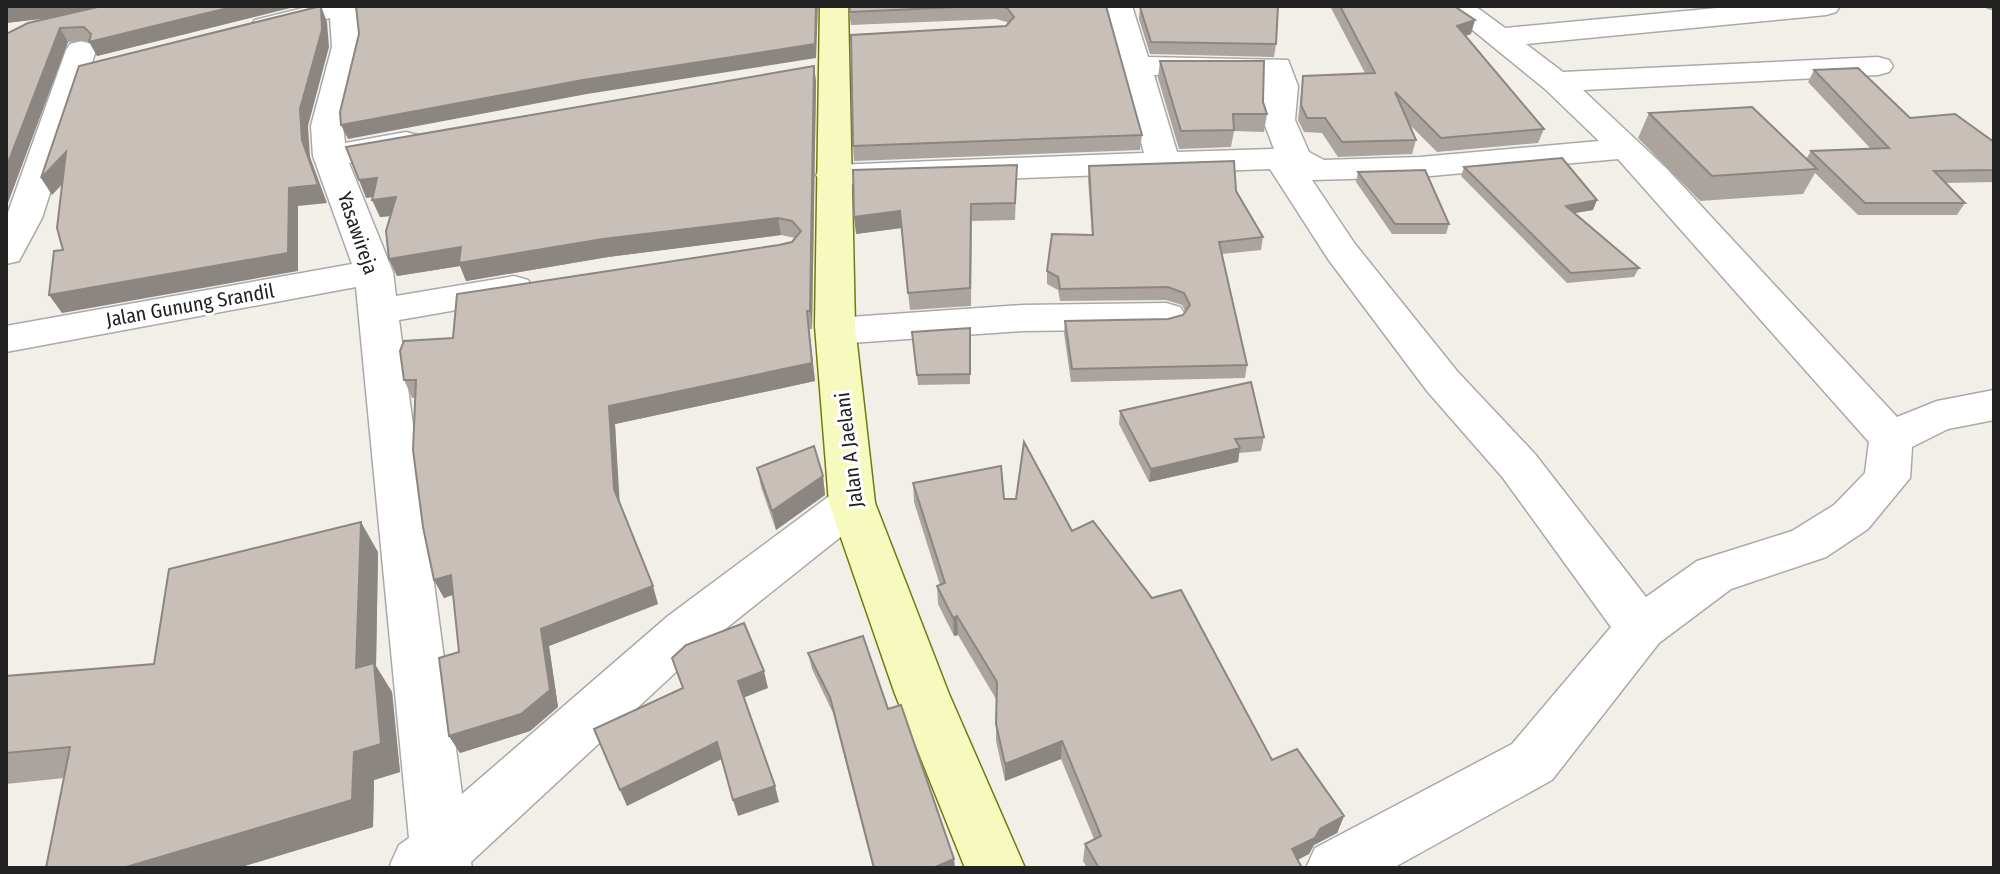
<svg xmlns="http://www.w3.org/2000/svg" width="2000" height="874" font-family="'Fira Sans Condensed',sans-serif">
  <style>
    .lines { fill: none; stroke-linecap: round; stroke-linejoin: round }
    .street-casing { stroke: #a9a9a9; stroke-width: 3 }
    .secondary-casing { stroke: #707d05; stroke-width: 3 }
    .street { fill: #fff; fill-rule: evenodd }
    .secondary { fill: #f7fabf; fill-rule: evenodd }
    .wall { fill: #aba49e }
    .shaded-wall { fill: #8b8681 }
    .building { fill: #c7bfb8; stroke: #8b8681; stroke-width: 2 }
    .labels { text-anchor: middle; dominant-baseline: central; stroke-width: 6; stroke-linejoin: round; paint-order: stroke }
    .street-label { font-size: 20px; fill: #222; stroke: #fff }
  </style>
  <rect width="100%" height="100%" fill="#f2efe9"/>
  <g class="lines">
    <g class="street-casing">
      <path id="street" d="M311,6H357L362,47L343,126L345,143L406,132L418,135L423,142L418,149L349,163L393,272L396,296L514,276L528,280L533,288L528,296L514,300L399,320L462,794L668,616L836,491L852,486L868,491L875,503L868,515L704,646L471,862L472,868H392L390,865L399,845L409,838L356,287L6,352V326L352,264L313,156L311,126L332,47L330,18L265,35L255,32L250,26L255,20Z
        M1104,6H1132L1148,57L1288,60L1298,86L1295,120L1309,152L1324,160L1420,157L1599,141L1545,89L1443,6H1475L1505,28L1738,6H1840L1836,12L1826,15L1526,44L1563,72L1878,57L1889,60L1893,66L1889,72L1878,75L1583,90L1666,168L1897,417L1937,401L1994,390V420L1948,429L1912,447L1910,478L1868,529L1826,557L1731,589L1659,643L1552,780L1393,868H1306L1315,848L1512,744L1611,627L1503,478L1427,391L1328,259L1270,169L833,185L821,182L816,175L821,168L833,165L1144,153ZM1154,75H1264L1263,120L1274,149L1177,152ZM1618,159L1869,442L1865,473L1834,505L1792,531L1697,561L1646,597L1535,454L1457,371L1355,244L1312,180L1420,177Z
        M81,41L92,44L96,50L42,218L19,261L6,264V218L66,50L70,44Z
        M1166,303L1180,307L1186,316L1180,325L1166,329L1023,331L836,344L822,340L816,331L822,322L836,318L1023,305Z"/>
    </g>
    <g class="secondary-casing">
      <path id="secondary" d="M820,6H848L855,326L875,503L949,694L1025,868H965L895,694L829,503L815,326Z"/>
    </g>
    <use href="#street" class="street"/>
    <use href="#secondary" class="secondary"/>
  </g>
  <path class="wall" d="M6,6H298L97,56L90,41L68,42L6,208V34L53,17L6,23Z
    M848,6H1106L1142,135L1140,150L854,161L853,146L1008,24L1007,22L996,19L851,25Z
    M1330,6H1454L1471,34L1465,36L1544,129L1538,143L1437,152L1409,124L1416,140L1412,154L1338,157L1322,133L1304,132L1298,120L1303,76L1365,73Z
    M1981,6H1994V10H1990Z
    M1140,7L1276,44L1274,57L1150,54L1139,19Z
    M1160,61L1263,102L1267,114L1264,132L1234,131L1231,147L1179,149L1158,78Z
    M814,66L816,82L812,329H809L815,381L615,424L619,504L658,604L549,646L558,707L530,731L460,753L449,736L459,652L453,595L444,598L434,580L416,398H412L404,380L453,338L792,242L795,238L781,235L608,257L466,281L460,266L397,276L389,259L390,216L380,217L373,197L366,198Z
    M1814,70L1910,118L1994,142V182L1945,183L1965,203L1957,215H1858L1815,173L1803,194L1700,201L1638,138L1649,113L1806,159L1811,151L1871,149L1808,82Z
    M1017,165L1015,220L972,221L971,306L910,310L901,228L856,234Z
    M1089,166L1236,191L1263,237L1261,250L1222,254L1247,365L1245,378L1071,382L1064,333L1065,321L1168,319L1183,315L1185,311L1182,305L1166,300L1060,301L1058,290L1047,284V271L1092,235L1088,179Z
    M1464,167L1593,210L1575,213L1639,268L1634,277L1567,283L1461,176Z
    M1358,172L1449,224L1446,234H1392L1356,182Z
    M970,328V384L918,385L912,332Z
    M1120,411L1264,437L1261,451L1239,453L1238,462L1149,482L1119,424Z
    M757,468L823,476L825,495L776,530L761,487Z
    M913,483L1004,499L1072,531L1272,760L1344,816L1337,833L1314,845L1309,854L1298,860L1302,868H1087L1083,861L1085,844L1094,839L1061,759L1005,781L996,741V699L958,635L954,636L938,604L937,586L940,585L914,502Z
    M378,552L376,666L392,692L400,772L374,780L373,827L238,868H46L64,778L6,784V676L154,664Z
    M808,653L888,709L955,868H873L833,713L812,669Z"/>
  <path class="shaded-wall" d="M12,6H118L112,11L6,23V7Z
    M236,6H298L97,56L89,42Z
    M321,6L327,22L329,47L308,126L310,157L327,203L298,206V271L62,313L49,295L289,188L302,140L300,109Z
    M818,6L816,58L587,94L348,139L341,125Z
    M1475,20L1471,34L1453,40L1457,26Z
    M60,28L68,42L6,208V168Z
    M814,66L816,82L812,329L810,311Z
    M66,152L77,169L52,195L41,178Z
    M377,178L384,195L366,198L359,180Z
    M396,197L403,215L380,217L372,200Z
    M1597,200L1593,210L1562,215L1566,206Z
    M900,211L901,228L856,234L854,217Z
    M778,218L781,235L608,257L466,281L460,266L397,276L389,259L461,247L603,239Z
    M807,311L815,381L615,424L620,507L614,489L609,406Z
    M1240,448L1238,462L1149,482L1151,469Z
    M823,476L825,495L776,530L772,511Z
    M361,522L378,552L376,666L392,692L400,772L374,780L373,827L238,868H123L354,752Z
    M451,575L460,592L444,598L434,580Z
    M653,586L658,604L549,646L558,707L530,731L460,753L449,736L541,629Z
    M957,616L958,635L954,636L953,618Z
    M764,671L768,688L743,698L738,681Z
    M1062,741L1061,759L1005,781V764Z
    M717,742L722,759L627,806L620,790Z
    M775,786L779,802L738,816L733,800Z
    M1344,816L1337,833L1314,845L1309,854L1286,865L1292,849L1320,829Z
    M954,859L955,868H933Z"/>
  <path class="building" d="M102,6H236L89,42L91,34L84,27L60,28L6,168V34L28,23Z
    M321,6L322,30L300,109L302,140L318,185L289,188L288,253L49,295L54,251L63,250L57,228L66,152L41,178L79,66Z
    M356,6H816L815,44L583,80L341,125L340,112L359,34Z
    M849,6H980L850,12Z
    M998,6H1106L1142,135L853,146L851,35L1006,26L1014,17L1007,8Z
    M1164,6H1278L1276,44L1151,42L1140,7Z
    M1340,6H1454L1475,20L1457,26L1544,129L1441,138L1395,92L1416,140L1342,142L1325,118H1307L1301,105L1303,76L1375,73Z
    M1160,61H1264L1263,102L1267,114H1233L1234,130L1181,131Z
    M814,66L810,311H807L812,363L609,406L614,489L653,586L541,629L550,690L521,714L449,736L439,658L459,652L451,575L434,580L423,527L413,450L416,380H404L400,351L404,341L453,338L457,294L779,245L792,242L801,231L792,221L778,218L603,239L459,263L461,247L389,259L386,231L396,197L372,200L377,178L359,180L346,147Z
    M1858,68L1910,118L1955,114L1994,142V170L1934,171L1965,203H1865L1811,151L1889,148L1814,70Z
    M1752,107L1817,169L1712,176L1649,113Z
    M1562,158L1597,200L1566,206L1639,268L1571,273L1464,167Z
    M1234,161L1236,191L1263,237L1219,242L1247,365L1072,369L1065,321L1168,319L1183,315L1190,305L1184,293L1168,287L1060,289L1058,277L1047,271L1052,234L1093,235L1089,166Z
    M1017,165L1015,203L971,204L970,288L908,293L900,211L854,217L853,170Z
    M1425,170L1449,224H1395L1358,172Z
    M970,328V374L917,375L912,332Z
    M1251,382L1264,437L1235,439L1240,448L1151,469L1120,411Z
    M1024,442L1072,531L1093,521L1152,598L1181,590L1272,760L1297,749L1344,816L1320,829L1315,838L1292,849L1302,868H1099L1085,844L1101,836L1062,741L1005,764L996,724L997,682L957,616L953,618L937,586L945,583L913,483L1001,466L1004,499H1016Z
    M814,446L823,476L772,511L757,468Z
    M361,522L356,668L374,663L381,744L354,752L352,800L123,868H46L70,747L6,753V676L154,664L169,569Z
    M744,623L764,671L738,681L775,786L733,800L717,742L620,790L594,729L683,688L672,658L686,645Z
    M863,636L888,709L901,705L954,859L933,868H874L830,697L808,653Z"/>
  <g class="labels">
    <g class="street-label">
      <text transform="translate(358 233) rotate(71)">Yasawireja</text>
      <text transform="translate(190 305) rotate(-10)">Jalan Gunung Srandil</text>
      <text transform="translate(849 450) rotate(-97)">Jalan A Jaelani</text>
    </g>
  </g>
  <rect width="2000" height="874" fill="none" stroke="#222222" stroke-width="16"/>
</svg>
